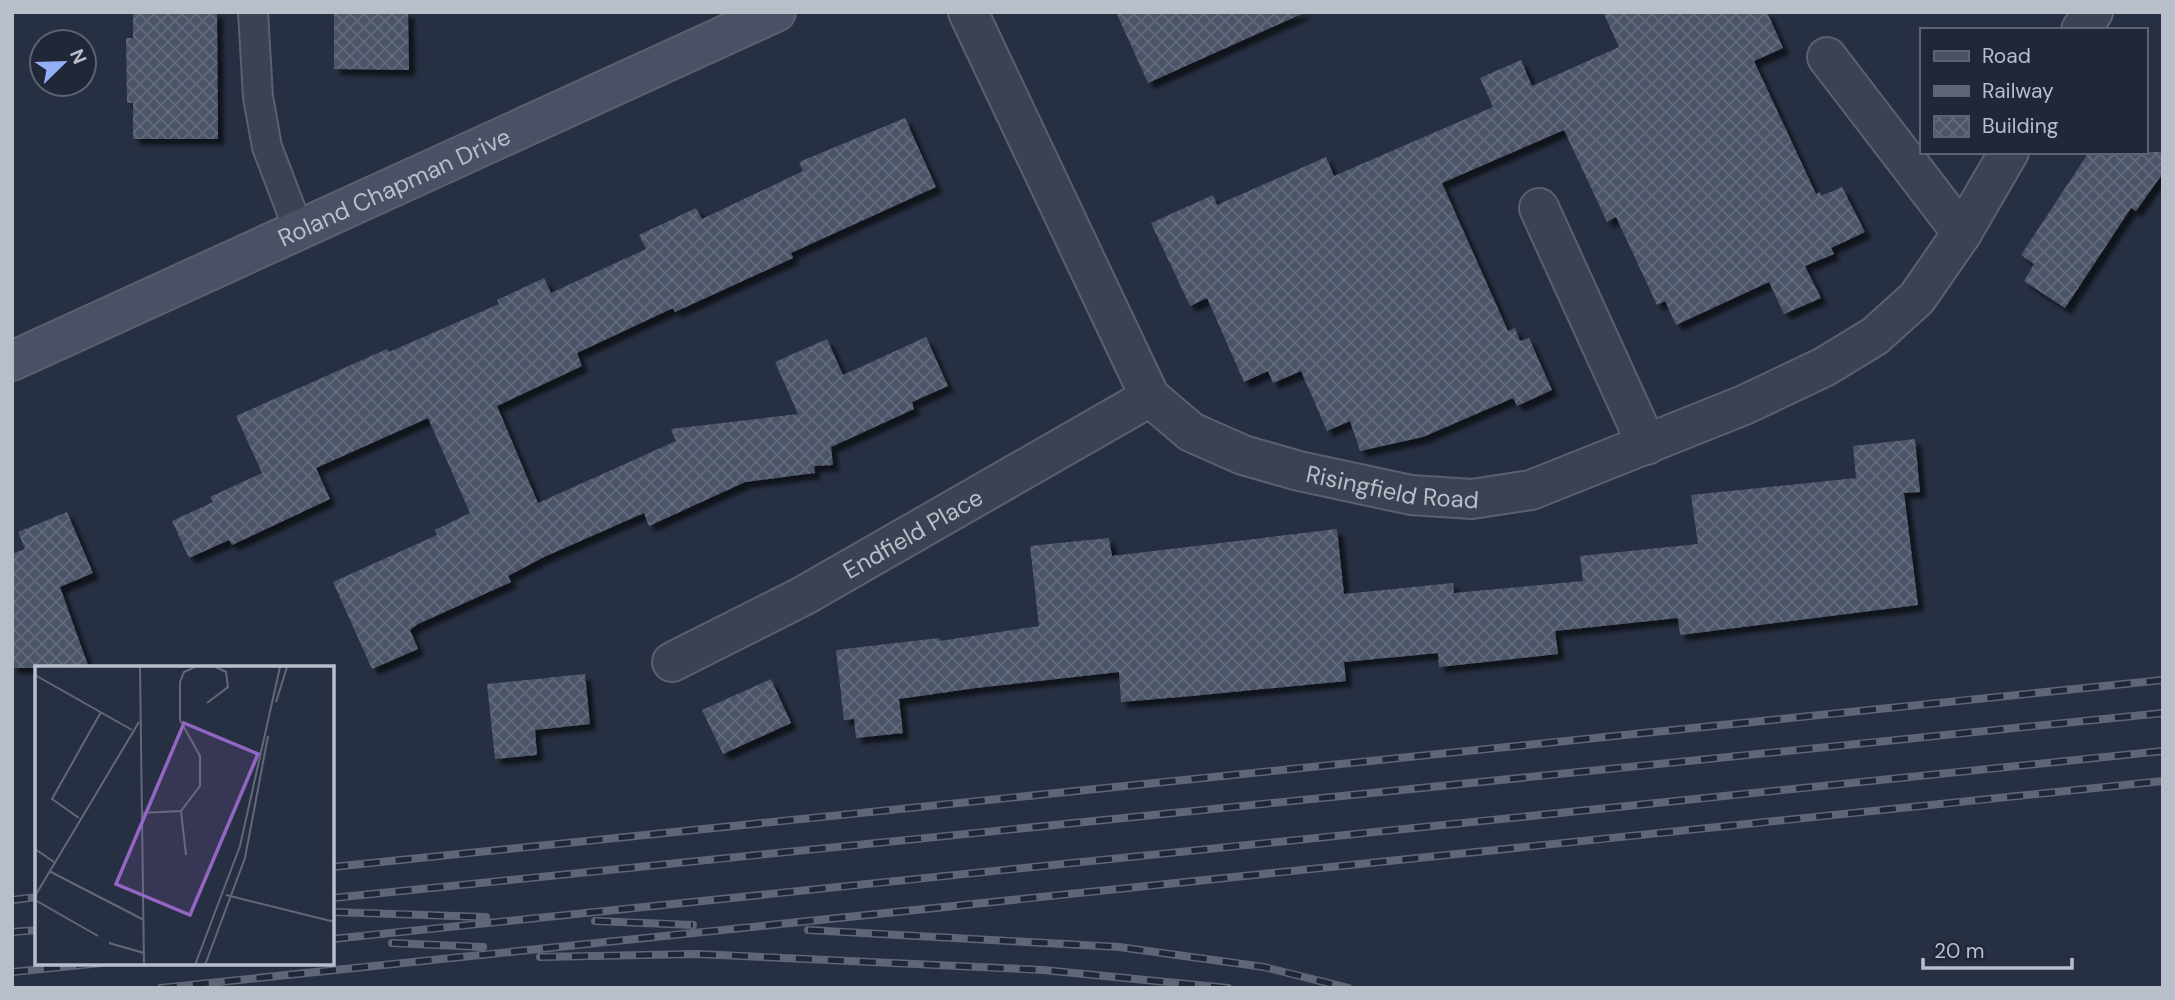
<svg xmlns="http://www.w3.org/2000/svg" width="2175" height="1000" font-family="'DM Sans',sans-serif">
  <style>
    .building { fill: url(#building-cross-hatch); filter: url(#shadow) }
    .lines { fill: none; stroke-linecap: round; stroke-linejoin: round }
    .lane-casing { stroke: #5a606f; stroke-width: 32 }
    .street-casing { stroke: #5a606f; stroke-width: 42 }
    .secondary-casing { stroke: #5a606f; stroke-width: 42 }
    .lane { stroke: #3c4251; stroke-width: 28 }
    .street { stroke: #3c4251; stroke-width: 38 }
    .secondary { stroke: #4a5164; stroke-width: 38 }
    .rail-casing { stroke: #5e6678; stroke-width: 8 }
    .rail { stroke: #202737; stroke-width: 5; stroke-dasharray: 16; stroke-linecap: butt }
    .labels { text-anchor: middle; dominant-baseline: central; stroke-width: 7; stroke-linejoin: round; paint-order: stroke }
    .street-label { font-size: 24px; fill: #b9becb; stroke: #202737 }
    .inset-road { fill: none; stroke: #616979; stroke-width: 2 }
    .view { fill: #9466c4; fill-opacity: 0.15; stroke: #9466c4; stroke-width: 3.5 }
    .inset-edge { fill: none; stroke: #b9becb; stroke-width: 3.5 }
  </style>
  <defs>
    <pattern id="building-cross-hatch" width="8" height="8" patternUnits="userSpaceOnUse" patternTransform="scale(1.75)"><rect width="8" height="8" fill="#4c5468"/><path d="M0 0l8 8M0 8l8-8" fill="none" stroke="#646b7c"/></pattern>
    <filter id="shadow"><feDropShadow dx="6" dy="6" stdDeviation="2" flood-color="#0009"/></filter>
  </defs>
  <rect width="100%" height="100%" fill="#273042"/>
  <path class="building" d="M133,12H217L218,139H133V103H127L126,38H133Z
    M334,12H408L409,70L334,69Z
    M1116,12H1306L1148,83Z
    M1603,12H1767L1783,48L1754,61L1816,194L1820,192L1821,196L1842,187L1865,232L1831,248L1834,254L1805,266L1821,298L1784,314L1769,282L1676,325L1665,301L1657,305L1616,217L1607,222L1564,130L1442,183L1508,331L1515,328L1520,341L1529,338L1552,390L1517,406L1513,398L1423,437L1360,451L1350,421L1327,431L1301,371L1273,383L1268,371L1244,382L1207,298L1190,306L1151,223L1213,195L1217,205L1326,157L1334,176L1493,107L1480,78L1521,60L1532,86L1619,47Z
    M905,118L936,187L791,253L793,258L675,312L673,308L577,353L582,366L497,406L538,503L676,441L671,429L798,414L775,362L827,339L843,375L926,337L948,386L912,402L914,409L831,447L833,465L814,466L815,473L745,482L649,526L644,513L544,557L508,576L511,582L418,624L410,630L418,649L372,669L333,582L437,535L435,530L470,513L428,418L316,468L330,499L232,545L229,540L189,558L172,521L213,502L210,497L262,473L236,416L387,349L389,352L499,304L497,300L544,278L551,293L646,249L639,235L696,208L702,219L803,171L799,162Z
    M2089,152H2163V173L2136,211L2131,208L2065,308L2024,281L2034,264L2021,255Z
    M1915,439L1920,492L1904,493L1918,605L1680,635L1678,618L1555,631L1558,654L1439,667L1438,653L1344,662L1346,681L1192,696L1121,702L1119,672L976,688L899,699L903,733L856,738L854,719L844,720L836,650L939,638L940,641L1039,626L1030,546L1109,538L1112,556L1337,529L1344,594L1453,583L1454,593L1583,581L1580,556L1698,544L1691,495L1856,478L1853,446Z
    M67,512L93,573L60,587L89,668H12V554L25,549L18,532Z
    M585,674L590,724L535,730L537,755L495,759L487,684Z
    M771,679L791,723L723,754L702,710Z"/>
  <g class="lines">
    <g class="lane-casing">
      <path id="lane" d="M253,12L258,97L267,147L299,231"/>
    </g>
    <g class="street-casing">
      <g id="street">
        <path id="s1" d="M968,12L1150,397L1191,432L1243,455L1299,471L1411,495L1472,499L1531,490L1744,405L1824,367L1875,336L1917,298L1962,233L2009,152"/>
        <path d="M2081,30L2093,12"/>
        <path d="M1827,57L1962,233"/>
        <path d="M1539,208L1647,445"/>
        <path id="s2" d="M672,662L803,596L1150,397"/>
      </g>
    </g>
    <g class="secondary-casing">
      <g id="secondary">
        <path id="s3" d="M12,361L776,12"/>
      </g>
    </g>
    <use href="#lane" class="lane"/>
    <use href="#street" class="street"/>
    <use href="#secondary" class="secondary"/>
    <g class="rail-casing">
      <path id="rail" d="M332,867L2163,680
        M332,898L2163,713
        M12,900L37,897
        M332,912L486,917
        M595,921L693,925
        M808,930L1119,947L1264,967L1348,988
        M12,932L37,930
        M332,939L2163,751
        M392,943L483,947
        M540,957L697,954L1043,970L1228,988
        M12,972L101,963
        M161,988L2163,781"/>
    </g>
    <use href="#rail" class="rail"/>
  </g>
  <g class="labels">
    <g class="street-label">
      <text stroke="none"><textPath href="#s3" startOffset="420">Roland Chapman Drive</textPath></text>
      <text stroke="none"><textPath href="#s1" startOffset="690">Risingfield Road</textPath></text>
      <text stroke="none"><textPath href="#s2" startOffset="273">Endfield Place</textPath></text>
    </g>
  </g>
  <g transform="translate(35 666)">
    <rect width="299" height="299" fill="#273042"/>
    <path class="inset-road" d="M105,1L109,299M0,9L97,64M241,36L252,1M172,37L193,21L191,6L181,1M146,145L165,120V90L145,54V16L149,6L160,1M146,145L151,189M106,147L146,145M44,152L17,133L66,46M0,183L19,196M14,205L109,254M191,229L300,256M0,230L104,56M0,234L63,270M74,277L109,287M160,299L205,180L245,1M170,299L210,192L233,70"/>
    <path class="view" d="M149,57L223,88L155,249L81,218Z"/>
    <rect width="299" height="299" class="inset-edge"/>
  </g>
  <rect width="2175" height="1000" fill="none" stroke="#b9becb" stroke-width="28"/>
  <rect x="1920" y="28" width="228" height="126" fill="#202737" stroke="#5d6372" stroke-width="2"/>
  <rect x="1934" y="51" width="35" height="10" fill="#4a5164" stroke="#5d6372" stroke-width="2"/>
  <text x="1982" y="63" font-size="21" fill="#b9becb">Road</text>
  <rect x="1934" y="86" width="35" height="10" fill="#5e6678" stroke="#5d6372" stroke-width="2"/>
  <text x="1982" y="98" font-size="21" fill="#b9becb">Railway</text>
  <rect x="1934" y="116" width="35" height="21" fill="url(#building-cross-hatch)" stroke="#5d6372" stroke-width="2"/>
  <text x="1982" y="133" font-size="21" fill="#b9becb">Building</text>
  <g transform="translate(63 63) rotate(67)"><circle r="33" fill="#202737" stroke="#5d6372" stroke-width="2"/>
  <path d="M0-5L12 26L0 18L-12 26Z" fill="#94aff5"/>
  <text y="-10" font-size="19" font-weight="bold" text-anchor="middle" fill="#b9becb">N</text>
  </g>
  <path d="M1923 958v10h149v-10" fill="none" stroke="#b9becb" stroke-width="3.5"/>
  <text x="1934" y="958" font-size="21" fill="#b9becb" stroke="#202737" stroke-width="5" paint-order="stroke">20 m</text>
</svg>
